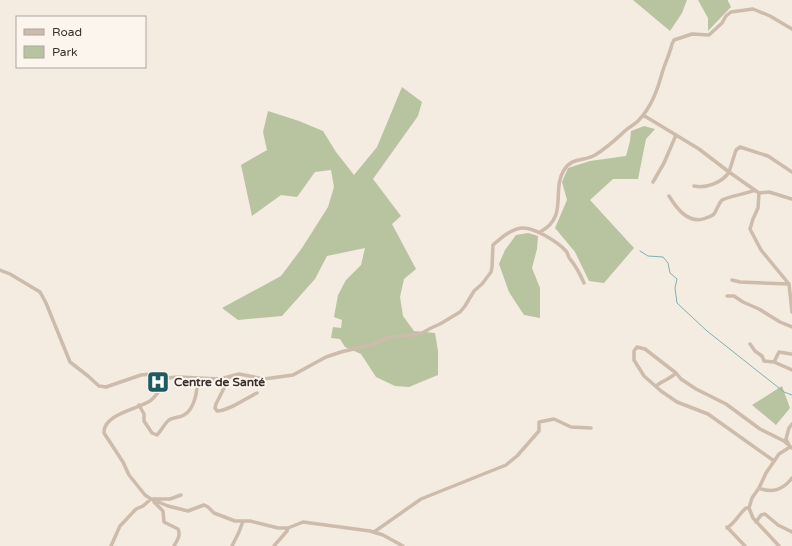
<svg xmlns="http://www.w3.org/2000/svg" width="792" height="546" font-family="'Varela Round',sans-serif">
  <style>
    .green { fill: #b8c4a0 }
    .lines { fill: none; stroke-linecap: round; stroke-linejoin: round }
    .stream { stroke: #7fb0b2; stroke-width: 1 }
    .street { stroke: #cdbbac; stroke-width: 3.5 }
    .labels { text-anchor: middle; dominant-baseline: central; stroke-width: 4; stroke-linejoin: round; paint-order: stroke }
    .poi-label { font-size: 12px; font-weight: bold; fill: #3b302b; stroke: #fbf5ee; text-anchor: start }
  </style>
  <rect width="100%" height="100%" fill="#f4ebe1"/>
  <path class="green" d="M633,0H687L682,13L670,31Z
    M698,0H728V1L731,7L708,31V18Z
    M402,87L422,102L418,116L373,179L401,216L392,224L416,269L404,279L400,297L403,316L414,331L435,333L438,351V375L409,387L395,386L376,377L361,354L345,347L340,339L331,338L333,327L341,328L342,320L334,317L338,295L346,280L361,265L365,248L327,256L315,279L282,316L238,320L222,308L281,276L302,248L328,207L334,187L331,170L315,172L297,197L281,195L252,216L241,165L267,150L263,132L268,111L299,121L323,131L336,152L354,175L377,147Z
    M644,126L655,129L646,139L638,179H613L590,200L634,248L604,283L589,281L575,252L555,228L567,200L562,182L568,168L590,161L626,156L630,141L631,131Z
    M528,233L538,236L537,249L532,268L540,288V318L524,315L509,292L499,264L505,250L516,235Z
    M782,386L790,408L776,425L752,405Z"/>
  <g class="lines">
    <path class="stream" d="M640,251L648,256L663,257L668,263L670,273L677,279L675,288L677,303L707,331L784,392L792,395"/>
    <path class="street" d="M643,115L699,149L729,172L736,150L740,147L768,156L792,172
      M653,182L664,163L676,135
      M694,186C706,189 723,182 729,172L759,193L769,192L792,199
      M759,193L758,208L753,219L750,229L761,250L789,284L792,312
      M669,196C677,209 689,225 706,218C709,217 712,216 714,214C717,210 718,204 722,200C729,196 747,194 755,190
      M540,232C569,217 551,190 564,170C573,156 584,162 595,155C607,148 616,139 626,130C629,127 634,125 638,121C652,107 658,88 663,70C666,61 670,53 672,44L674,40L692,34L709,35L722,23L726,16L731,12L753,9L770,16L792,29
      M0,270L10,274L40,292L46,303L70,362L88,376L99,386L106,387L141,375L152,374L167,378C163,385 157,396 150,401C138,409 103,414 104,433L123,462L129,475L145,495L151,499L168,506L188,511L204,505L208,507L214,513L235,521H250L278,528H288L303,522L370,531L383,535L403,546
      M732,280L740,282L789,284
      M727,296H734L743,302L759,309L780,322L792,327
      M750,344L755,351L762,356L764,361L774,362L792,370
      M774,362L779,352L791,354
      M167,378L178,377L220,379L239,374L264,379L293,375L326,357L341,352L374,344L388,337L413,335L422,333L431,328L440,324L460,312L465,306L474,291L482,284L491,272L492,267L493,245C501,238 511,229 522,228C534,227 558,242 566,251C568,253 568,257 570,259C576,266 580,274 584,283
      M229,378L216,404L215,408L217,411C229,411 246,398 257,393
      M656,386C662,381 670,379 676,373
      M139,405L144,414V421L152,433L157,435C162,430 164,424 169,420C173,417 179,418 184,415C195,409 197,391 198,379
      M774,461L708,414L677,402L661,391L644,376L634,360V351L637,347L645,349L676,373L681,379L696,389L726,404L760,429L784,441L792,448
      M759,488C772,494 784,489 792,478
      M154,502L163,511L164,522L178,529C181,535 177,541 174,546
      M749,508L753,518L779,546
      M756,522L761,515L765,514L778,525L792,532
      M727,527L745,546
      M727,528C736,522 739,514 746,508H749L752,498L759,488L766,473L779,454L790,447L786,439L789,428L792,424
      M374,532L421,499L506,465L517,456L539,431V422L554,419L571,427L591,428
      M111,546L120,526L136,509L143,506L151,499H170L181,495
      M232,546L239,532L243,521
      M274,546L287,531L288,528"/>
  </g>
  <defs>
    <g id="hospital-square" transform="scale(1.15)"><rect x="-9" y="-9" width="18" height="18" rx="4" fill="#1f5a5e" stroke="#fbf5ee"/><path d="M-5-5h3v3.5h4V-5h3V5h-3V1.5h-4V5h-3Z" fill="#fff"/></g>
  </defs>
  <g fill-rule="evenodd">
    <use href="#hospital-square" x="158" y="382"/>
  </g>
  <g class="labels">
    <g class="poi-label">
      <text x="174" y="382">Centre de Santé</text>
    </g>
  </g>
  <rect x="16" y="16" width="130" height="52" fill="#fbf5ee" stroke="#aea6a0"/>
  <rect x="24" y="29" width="20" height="6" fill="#cdbbac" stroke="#aea6a0"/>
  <text x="52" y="36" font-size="12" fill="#3b302b">Road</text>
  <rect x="24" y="46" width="20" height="12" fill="#b8c4a0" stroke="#aea6a0"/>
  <text x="52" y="56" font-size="12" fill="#3b302b">Park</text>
</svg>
